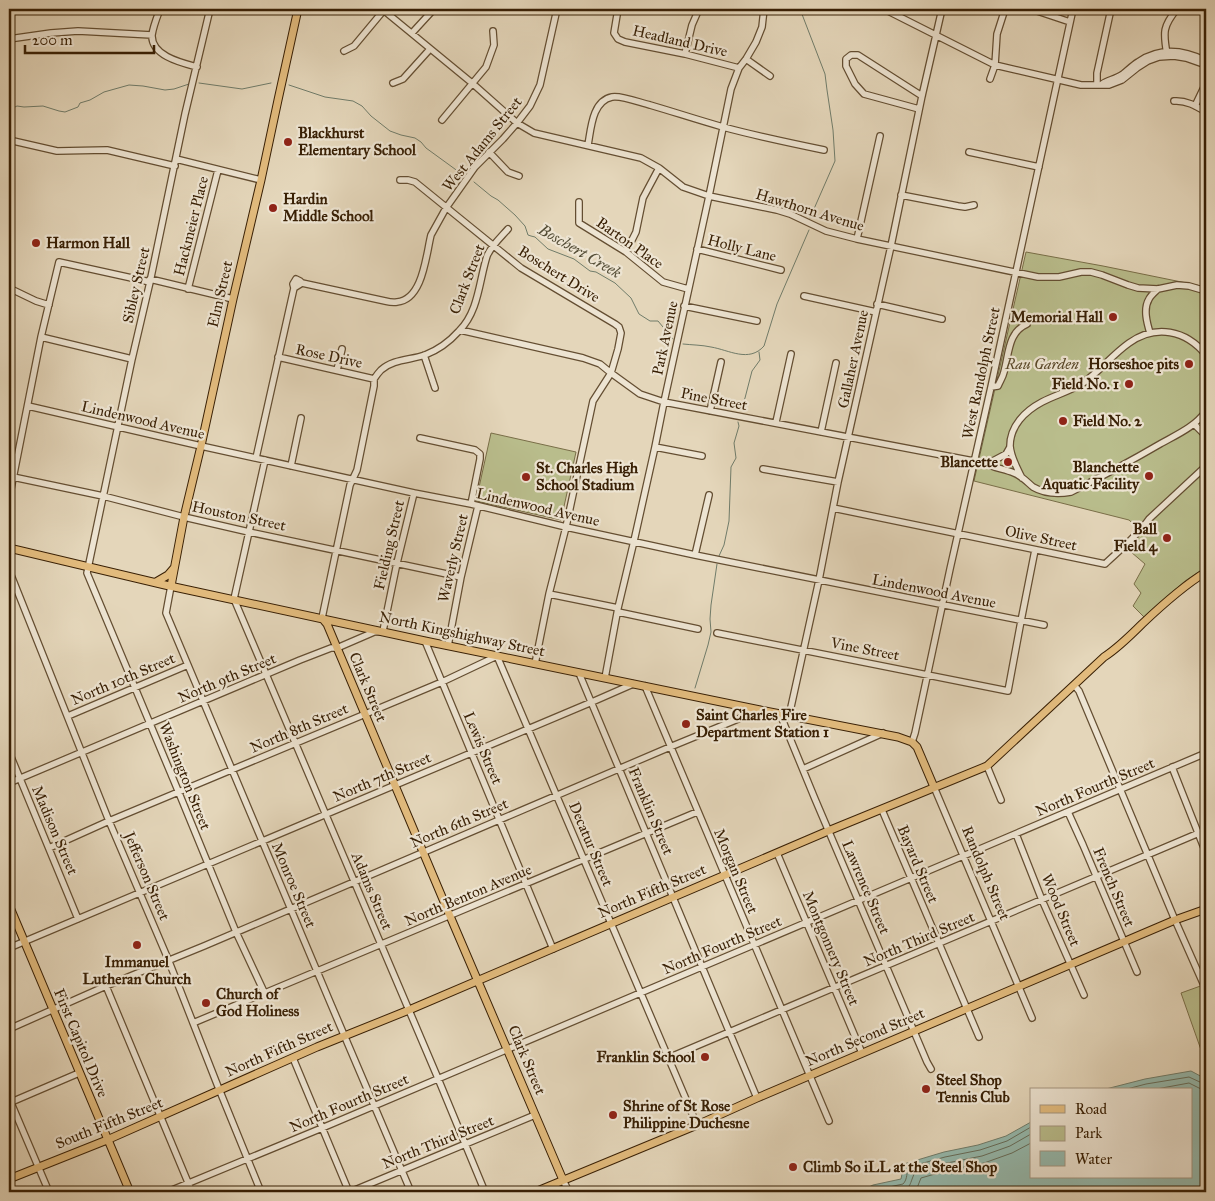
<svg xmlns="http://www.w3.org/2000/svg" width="1215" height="1201" font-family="'IM FELL Great Primer',serif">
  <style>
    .green { fill: #b9bd8c; stroke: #796e48 }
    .water { fill: #95b9ad; stroke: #707c6a }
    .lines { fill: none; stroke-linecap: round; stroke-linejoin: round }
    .shore { stroke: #676c59; stroke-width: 1 }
    .stream { stroke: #707c6a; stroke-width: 1 }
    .minor-casing { stroke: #644e32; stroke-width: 8 }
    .major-casing { stroke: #392005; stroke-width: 9 }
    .minor { stroke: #ede4d2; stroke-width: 5.5 }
    .major { stroke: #e2bb7d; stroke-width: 7 }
    .poi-dot { fill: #8f2418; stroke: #ede4d2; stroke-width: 2 }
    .labels { text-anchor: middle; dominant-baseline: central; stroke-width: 4.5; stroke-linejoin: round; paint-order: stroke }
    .street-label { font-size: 15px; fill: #392005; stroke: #ede4d2 }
    .poi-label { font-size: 15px; font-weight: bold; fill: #392005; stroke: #ede4d2; text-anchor: start }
    .park-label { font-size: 15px; font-style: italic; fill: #594727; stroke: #ede4d2 }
    .water-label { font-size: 16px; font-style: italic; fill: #554e37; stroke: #ede4d2 }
  </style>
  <rect width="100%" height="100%" fill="#e4d6ba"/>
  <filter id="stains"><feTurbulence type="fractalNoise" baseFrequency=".004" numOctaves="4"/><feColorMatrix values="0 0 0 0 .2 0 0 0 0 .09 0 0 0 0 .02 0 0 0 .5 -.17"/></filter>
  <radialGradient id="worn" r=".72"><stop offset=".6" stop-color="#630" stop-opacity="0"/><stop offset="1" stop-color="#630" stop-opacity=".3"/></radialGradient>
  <path class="green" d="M1026,252L1103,266L1206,287V567L1185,581L1144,617L1133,606L1141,593L1134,584L1145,564L1124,546L1144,525L1142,524L1137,527L1129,520L974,481Z
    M491,433L576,452L561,520L476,501Z
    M1206,984V1064L1181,993Z"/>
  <path class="water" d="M1191,1071L1206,1079V1192H859L873,1185L901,1179L904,1164L944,1152L978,1145L1006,1136L1031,1122V1177H1191V1090H1102L1145,1079Z"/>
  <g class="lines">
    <path class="shore" d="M1123,1090L1146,1084L1189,1077L1202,1083H1206
      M1151,1090L1189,1083L1201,1089H1206
      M870,1192L875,1190L903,1184C908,1179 906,1172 909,1167L945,1157L980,1150L1007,1141L1031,1127
      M894,1192C913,1188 908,1187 915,1172L947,1163L982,1156L1010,1146L1031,1134
      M914,1192L917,1188L921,1178L949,1170L984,1163L1012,1153L1031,1143"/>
    <path class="stream" d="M800,9L825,74L827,90L833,130L835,161L810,218
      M199,83L242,89L271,83
      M289,85L325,97L353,101L362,106L371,116L390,131L401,135L415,138L421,142L426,148L459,172
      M9,110L17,106L24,107L43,106L59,111L65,112L78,107L80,103L90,100L104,92L129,85L143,86L165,90L174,89L189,84
      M474,182L491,196L498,200L515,215L525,226L528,235L531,236L535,237L548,249L574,259L590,271L596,272L615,283L631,298L639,314L650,321H658L673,339
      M683,344C692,345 702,345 711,347C729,350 749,363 764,346L777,304L809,230
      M741,408L745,398L752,371L760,360L759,352
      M719,556L724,545L729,521L731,467L736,458L734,443L739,426L738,422
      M695,688L708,645L711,632L710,619L711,605L717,564"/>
    <g class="minor-casing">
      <path id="minor" d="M160,9C157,17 153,27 152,35C151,56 182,63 197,67
        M210,9L185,114L150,282L132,359L87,573L179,793L236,932L265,994
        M382,9L472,83L517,123L534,133L641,158L659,168L683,187L709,196L777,210L790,214L826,231L857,239L1038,277H1059L1081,272H1091L1102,275L1128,285L1138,288L1158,289L1177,285L1189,286L1206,291
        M618,9L614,33L618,39L625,42L685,54L739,68
        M884,9L995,65L1081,85H1109L1122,80L1137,68L1148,61L1159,57L1174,56L1186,58L1206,65
        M1031,9L1070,22
        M412,33L434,9
        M9,39L51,33L78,31L152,35
        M344,51L354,46L384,10
        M685,54L692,25L699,9
        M1167,54C1163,32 1163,26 1177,9
        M746,59L770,76
        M990,79L995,65L997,34L1005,9
        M393,83L403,79L430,49
        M1102,84C1108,80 1116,79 1123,74C1128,70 1133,65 1138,62C1160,47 1184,50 1206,61
        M1097,85V73L1111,9
        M1174,101C1186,100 1196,106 1206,112
        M1195,106L1206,83
        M919,109L864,94L855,84L846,66V59L851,55H858L922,96
        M442,120L486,67L494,45L493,31
        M9,140L57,151L107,150L175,166
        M588,145C591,129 592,101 612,97C621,95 641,103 650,105C674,112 698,120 723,127C756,136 790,143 824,150
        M489,152L508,172L519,176
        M969,152L1039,167
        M176,159L261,180
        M400,180H408L415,182L521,268L615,324L619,327L621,333L618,349L611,373L593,401L566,527L549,594L535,664
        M901,195L958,206L965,207L974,205
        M579,202V223L626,252L663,282L688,289
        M857,239L880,136
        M697,249L781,270
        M626,252L636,232L643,198L659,168
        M150,279L233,299
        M9,288L36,301L49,305
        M294,288L293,284L296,279L300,281L302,283
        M188,289L218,170
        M804,296L876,312
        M877,304L942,319
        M684,306L757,321
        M460,330L583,358L600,364L611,373L640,394L664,402L984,463
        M1150,333C1147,323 1143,309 1149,299C1151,295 1155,292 1158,289
        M41,337L132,359
        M424,355L435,388
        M278,357L374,379
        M337,370L342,349
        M991,387L998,386C1000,381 1003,377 1004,372C1009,354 1008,332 1027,324
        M28,406L201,446L414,493L471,504L566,527L695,555L1044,625
        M710,411L721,362
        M776,422L791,354
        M1194,424L1206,436
        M821,432L836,363
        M420,438L475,450L480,454V459L471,504
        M655,447L702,456
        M1010,447L1006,454L991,462L984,463C994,468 1004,469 1014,473C1022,476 1027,482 1033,487C1045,494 1059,494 1071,492C1101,477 1131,461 1160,444C1176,435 1195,427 1206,411
        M256,458L294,288L302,283L385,301C389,302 393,303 397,302C423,300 426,255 431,235L446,208L475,167L503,139L517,123L530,106L540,85L557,9
        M265,460L234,599L437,1076L485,1192
        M291,466L301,418
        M763,469L838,482
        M13,477L103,496L184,517L249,532L461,577
        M1022,478C1017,468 1011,458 1010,446C1010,426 1025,411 1042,402C1055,395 1071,391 1083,383C1100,371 1112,355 1129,343C1156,324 1186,330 1206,355
        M9,499L41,337L59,262L150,282
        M833,508L1105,564C1120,550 1137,536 1149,519L1206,466
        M695,555L709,495
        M9,570L109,821L168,959L217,1084L261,1192
        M171,586L166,613L330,1002L411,1192
        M549,594L618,608
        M618,612L698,629
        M322,618L350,485L357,470L374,386V379C376,376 379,372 381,370C393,359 411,360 425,355C438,350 450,341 459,331C479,311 479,281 487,256C491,246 501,237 508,229
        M717,633L1008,691L1021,621L1035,550
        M425,641L553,949
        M448,646L461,577L478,506
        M579,673L757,1098
        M605,678L618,608L634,541L655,447L664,402L709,196L731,89L739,68L746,59L756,42L762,27L764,9
        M1074,685L1079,691L1175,920L1206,990
        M645,686L829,1121
        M780,714L815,799L927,1062L931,1069
        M68,716L188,665
        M789,716L819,580L838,482L891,246L922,96L942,9
        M912,742L915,733L950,569L991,387L1073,9
        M9,752L78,919
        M987,766L1001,800
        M1172,767L1206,853
        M803,769L883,733
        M9,783L300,660L331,648H337L374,632L383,631L397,563L414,493
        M934,787L1032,1018
        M882,810L979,1037
        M1068,812L1083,845L1137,972
        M1016,834L1042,900L1084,995
        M49,848L109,821L442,682L497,656L697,1125
        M777,853L862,1053
        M9,948L592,702L633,684
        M106,986L192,1192
        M193,1023L697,812
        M9,1029L106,986L204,946L670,747L760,710
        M293,1058L349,1192
        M668,1058L1206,830
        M9,1098L49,1192
        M9,1103L79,1073
        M563,1180L569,1192
        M172,1190L322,1128L1206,753
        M350,1192C412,1166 474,1141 535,1115"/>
    </g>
    <g class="major-casing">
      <path id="major" d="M9,548L165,585L425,641L760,710L898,737L912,742L917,747L934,787
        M156,582L168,575L174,568
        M171,586L184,517L201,446L233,299L261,180L278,100L298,9
        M322,618L327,624L450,916L563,1180
        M9,905L130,1192
        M9,1179L107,1140L317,1047L409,1010L828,831L987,766L1104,657C1118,648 1130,636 1142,624C1162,605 1183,586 1206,572
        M535,1192L697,1125L757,1098L1175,920L1206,909"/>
    </g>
    <use href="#minor" class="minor"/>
    <use href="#major" class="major"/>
  </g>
  <g class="poi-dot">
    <circle cx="288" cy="142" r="5"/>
    <circle cx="273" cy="208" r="5"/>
    <circle cx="36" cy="243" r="5"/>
    <circle cx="1113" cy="317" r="5"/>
    <circle cx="1189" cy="364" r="5"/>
    <circle cx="1129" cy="384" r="5"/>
    <circle cx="1063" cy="421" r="5"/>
    <circle cx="1008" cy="462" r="5"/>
    <circle cx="1149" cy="476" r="5"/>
    <circle cx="526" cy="477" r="5"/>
    <circle cx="1167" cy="538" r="5"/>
    <circle cx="686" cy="724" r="5"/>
    <circle cx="137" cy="945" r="5"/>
    <circle cx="206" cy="1003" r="5"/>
    <circle cx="705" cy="1057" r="5"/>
    <circle cx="926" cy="1089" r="5"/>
    <circle cx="613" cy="1115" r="5"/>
    <circle cx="793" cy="1167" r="5"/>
  </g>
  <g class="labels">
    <g class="street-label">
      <text transform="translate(680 41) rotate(13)">Headland Drive</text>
      <text transform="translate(482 144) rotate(-51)">West Adams Street</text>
      <text transform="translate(810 210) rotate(17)">Hawthorn Avenue</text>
      <text transform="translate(191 226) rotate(-76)">Hackmeier Place</text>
      <text transform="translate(630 243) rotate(35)">Barton Place</text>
      <text transform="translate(742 248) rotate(14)">Holly Lane</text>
      <text transform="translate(559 274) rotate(32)">Boschert Drive</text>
      <text transform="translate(467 279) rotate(-69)">Clark Street</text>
      <text transform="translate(136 285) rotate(-77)">Sibley Street</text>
      <text transform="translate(220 294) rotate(-77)">Elm Street</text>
      <text transform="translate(665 338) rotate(-78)">Park Avenue</text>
      <text transform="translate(329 356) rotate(12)">Rose Drive</text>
      <text transform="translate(853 359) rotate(-78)">Gallaher Avenue</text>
      <text transform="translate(981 373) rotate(-78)">West Randolph Street</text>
      <text transform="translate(714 399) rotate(11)">Pine Street</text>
      <text transform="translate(143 420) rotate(13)">Lindenwood Avenue</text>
      <text transform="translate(538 507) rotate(13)">Lindenwood Avenue</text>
      <text transform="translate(239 516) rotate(12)">Houston Street</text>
      <text transform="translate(1041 538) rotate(12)">Olive Street</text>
      <text transform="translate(389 545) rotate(-77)">Fielding Street</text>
      <text transform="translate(453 558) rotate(-77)">Waverly Street</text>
      <text transform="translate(934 591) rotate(11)">Lindenwood Avenue</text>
      <text transform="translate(462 634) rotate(12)">North Kingshighway Street</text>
      <text transform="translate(865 649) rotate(11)">Vine Street</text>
      <text transform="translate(227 678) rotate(-23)">North 9th Street</text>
      <text transform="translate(123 679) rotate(-23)">North 10th Street</text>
      <text transform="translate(368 687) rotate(67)">Clark Street</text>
      <text transform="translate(299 728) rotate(-23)">North 8th Street</text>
      <text transform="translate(483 748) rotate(67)">Lewis Street</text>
      <text transform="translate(185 776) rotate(68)">Washington Street</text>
      <text transform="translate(382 777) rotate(-23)">North 7th Street</text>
      <text transform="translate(1095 787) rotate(-23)">North Fourth Street</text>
      <text transform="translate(651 811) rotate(67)">Franklin Street</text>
      <text transform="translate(459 823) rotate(-23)">North 6th Street</text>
      <text transform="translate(55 830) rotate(67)">Madison Street</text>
      <text transform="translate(591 844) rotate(67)">Decatur Street</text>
      <text transform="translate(918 864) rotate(67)">Bayard Street</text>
      <text transform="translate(736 871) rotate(67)">Morgan Street</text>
      <text transform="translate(986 873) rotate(67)">Randolph Street</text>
      <text transform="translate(147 876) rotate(67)">Jefferson Street</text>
      <text transform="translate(294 885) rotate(67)">Monroe Street</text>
      <text transform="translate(866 887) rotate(67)">Lawrence Street</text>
      <text transform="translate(1114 887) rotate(67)">French Street</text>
      <text transform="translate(372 891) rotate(67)">Adams Street</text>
      <text transform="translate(652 891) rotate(-23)">North Fifth Street</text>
      <text transform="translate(468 895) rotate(-23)">North Benton Avenue</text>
      <text transform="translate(1061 910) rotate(67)">Wood Street</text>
      <text transform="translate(919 939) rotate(-23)">North Third Street</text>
      <text transform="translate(722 945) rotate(-23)">North Fourth Street</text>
      <text transform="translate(831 948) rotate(67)">Montgomery Street</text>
      <text transform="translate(865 1037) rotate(-23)">North Second Street</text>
      <text transform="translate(81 1043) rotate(67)">First Capitol Drive</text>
      <text transform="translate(279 1049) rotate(-24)">North Fifth Street</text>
      <text transform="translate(527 1060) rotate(67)">Clark Street</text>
      <text transform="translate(349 1103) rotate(-23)">North Fourth Street</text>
      <text transform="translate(109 1123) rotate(-22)">South Fifth Street</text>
      <text transform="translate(438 1142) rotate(-22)">North Third Street</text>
    </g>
    <g class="poi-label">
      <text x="298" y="133">Blackhurst<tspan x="298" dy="17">Elementary School</tspan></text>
      <text x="283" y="199">Hardin<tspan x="283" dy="17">Middle School</tspan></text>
      <text x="46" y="243">Harmon Hall</text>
      <text x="1103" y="317" text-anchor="end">Memorial Hall</text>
      <text x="1179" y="364" text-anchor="end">Horseshoe pits</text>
      <text x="1119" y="384" text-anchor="end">Field No. 1</text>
      <text x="1073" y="421">Field No. 2</text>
      <text x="998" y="462" text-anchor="end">Blancette</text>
      <text x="1139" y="467" text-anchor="end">Blanchette<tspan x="1139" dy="17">Aquatic Facility</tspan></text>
      <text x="536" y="468">St. Charles High<tspan x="536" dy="17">School Stadium</tspan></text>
      <text x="1157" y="529" text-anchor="end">Ball<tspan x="1157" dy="17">Field 4</tspan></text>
      <text x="696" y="715">Saint Charles Fire<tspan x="696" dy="17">Department Station 1</tspan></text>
      <text x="137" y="962" text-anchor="middle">Immanuel<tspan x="137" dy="17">Lutheran Church</tspan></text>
      <text x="216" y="994">Church of<tspan x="216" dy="17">God Holiness</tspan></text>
      <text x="695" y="1057" text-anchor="end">Franklin School</text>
      <text x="936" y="1080">Steel Shop<tspan x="936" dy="17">Tennis Club</tspan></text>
      <text x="623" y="1106">Shrine of St Rose<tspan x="623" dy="17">Philippine Duchesne</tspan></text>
      <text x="803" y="1167">Climb So iLL at the Steel Shop</text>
    </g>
    <g class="park-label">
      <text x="1042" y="364">Rau Garden</text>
    </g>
    <g class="water-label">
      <text transform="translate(580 251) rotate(30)">Boschert Creek</text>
    </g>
  </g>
  <rect width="1215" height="1201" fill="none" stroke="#e4d6ba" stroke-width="30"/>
  <rect x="10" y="10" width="1195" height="1181" fill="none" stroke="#392005" stroke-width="2.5"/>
  <rect x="15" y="15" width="1185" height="1171" fill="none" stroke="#392005"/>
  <rect x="1030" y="1088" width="162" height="90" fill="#ede4d2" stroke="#a59680"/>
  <rect x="1040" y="1105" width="25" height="8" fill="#e2bb7d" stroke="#a59680"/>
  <text x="1075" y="1114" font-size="15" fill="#392005">Road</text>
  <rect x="1040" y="1126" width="25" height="15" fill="#b9bd8c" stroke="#a59680"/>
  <text x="1075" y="1138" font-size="15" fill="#392005">Park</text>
  <rect x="1040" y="1151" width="25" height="15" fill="#95b9ad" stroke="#a59680"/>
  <text x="1075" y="1164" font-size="15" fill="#392005">Water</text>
  <path d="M25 45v8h129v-8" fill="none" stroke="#392005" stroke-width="2.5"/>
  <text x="32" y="45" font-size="15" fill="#392005" stroke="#ede4d2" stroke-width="4" paint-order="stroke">200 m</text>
  <rect width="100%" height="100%" filter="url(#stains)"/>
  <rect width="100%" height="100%" fill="url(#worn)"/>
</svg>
